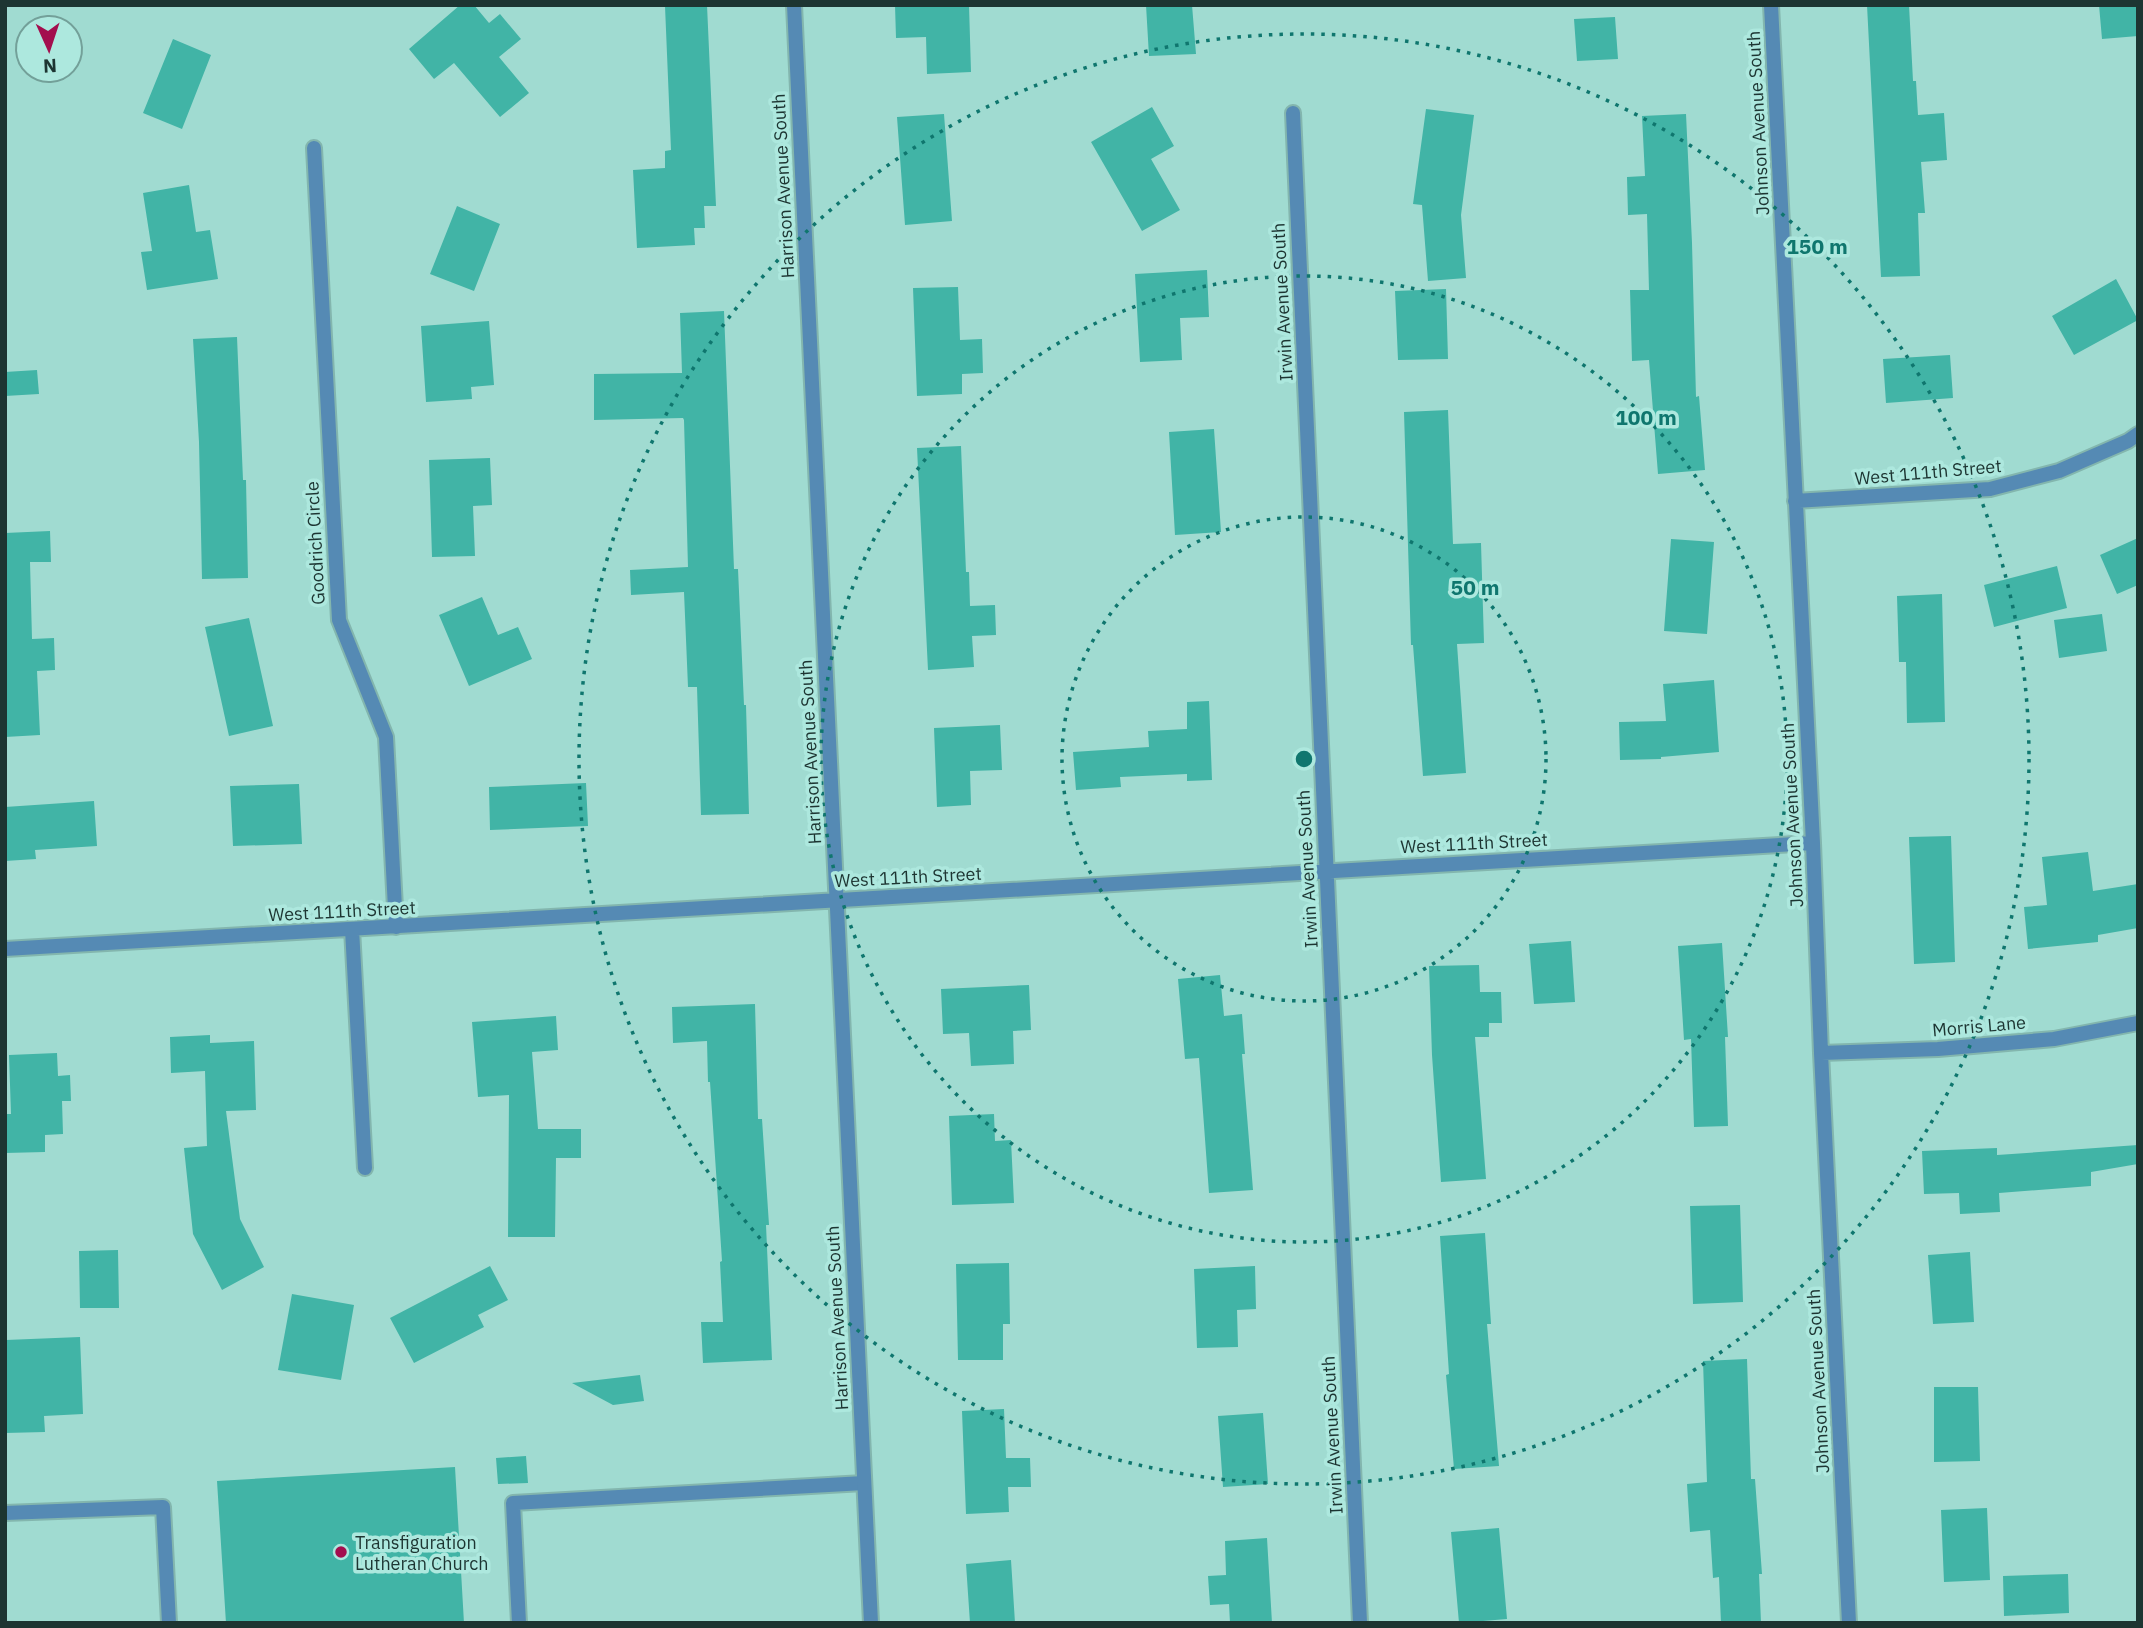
<svg xmlns="http://www.w3.org/2000/svg" width="2143" height="1628" font-family="'IBM Plex Sans',sans-serif">
  <style>
    .building { fill: #41b4a6 }
    .lines { fill: none; stroke-linecap: round; stroke-linejoin: round }
    .lane-casing { stroke: #83b6ae; stroke-width: 18 }
    .street-casing { stroke: #83b6ae; stroke-width: 18 }
    .lane { stroke: #558ab4; stroke-width: 14 }
    .street { stroke: #558ab4; stroke-width: 14 }
    .ring { fill: none; stroke: #0f766e; stroke-width: 3.5; stroke-dasharray: 3.5 7 }
    .poi-dot { fill: #a30e4e; stroke: #ade8de; stroke-width: 2.5 }
    .labels { text-anchor: middle; dominant-baseline: central; stroke-width: 7; stroke-linejoin: round; paint-order: stroke }
    .street-label { font-size: 18px; fill: #1d3532; stroke: #ade8de }
    .poi-label { font-size: 18px; fill: #1d3532; stroke: #ade8de; text-anchor: start }
    .centre { fill: #0f766e; stroke: #ade8de; stroke-width: 3.5 }
    .ring-label { font-size: 21px; text-anchor: middle; font-weight: bold; fill: #0f766e; stroke: #ade8de; stroke-width: 7; stroke-linejoin: round; paint-order: stroke }
  </style>
  <rect width="100%" height="100%" fill="#a0dbd1"/>
  <path class="building" d="M460,5H474L489,23L500,14L521,39L499,57L529,93L500,117L454,63L434,79L409,49Z
    M707,5L716,206H704L705,228H694L695,245L637,248L633,170L665,168V151L671,150L665,6Z
    M895,5H969L971,72L927,74L926,37L896,38Z
    M1146,5H1192L1196,54L1149,56Z
    M1867,5H1909L1913,81H1916L1918,115L1944,113L1947,160L1921,162L1925,213H1918L1920,276L1881,277Z
    M2099,5H2138V36L2102,39Z
    M1615,17L1618,59L1577,61L1574,19Z
    M173,39L211,55L182,129L143,113Z
    M1152,107L1174,146L1151,159L1180,210L1142,231L1091,142Z
    M1426,109L1474,115L1461,215L1466,278L1428,281L1422,205L1413,204Z
    M944,114L952,221L905,225L897,117Z
    M1686,114L1692,243L1696,397L1699,396L1705,470L1658,474L1649,360L1632,361L1630,290H1649L1647,214L1628,215L1627,177L1645,176L1642,116Z
    M189,185L196,232L210,230L218,279L147,290L141,252L152,251L143,193Z
    M457,206L500,224L474,291L430,274Z
    M1207,270L1209,317L1180,318L1182,360L1140,362L1135,274Z
    M2116,279L2138,320L2074,355L2052,316Z
    M958,287L960,340L982,339L983,373L962,374V394L917,396L913,288Z
    M1446,289L1448,359L1398,360L1395,291Z
    M724,311L734,569H738L744,705H746L749,814L701,815L697,687H688L684,592L631,595L630,570L688,567L684,420L683,418L594,420V374L682,373L680,313Z
    M489,321L494,385L471,387L472,399L426,402L421,326Z
    M237,337L243,480H246L248,578L202,579L199,442L193,339Z
    M1950,355L1953,398L1886,403L1883,359Z
    M37,370L39,394L5,396V372Z
    M1448,410L1453,544L1481,543L1484,643L1457,644L1466,773L1423,776L1413,645H1411L1404,412Z
    M1214,429L1221,532L1175,535L1169,432Z
    M961,446L966,572H969L970,606L995,605L996,635L972,636L974,667L928,670L917,448Z
    M490,458L492,505L473,506L475,556L432,557L429,460Z
    M50,531L51,562H30L32,639L54,638L55,670L37,671L40,735L5,737V533Z
    M2138,538V585L2117,594L2100,555Z
    M1671,539L1714,542L1707,634L1664,631Z
    M2057,566L2067,608L1994,627L1984,585Z
    M1942,594L1945,722L1907,723L1906,662H1899L1897,596Z
    M482,597L498,635L518,627L532,659L469,686L439,615Z
    M2102,614L2107,651L2059,658L2054,620Z
    M249,618L273,726L229,736L205,627Z
    M1714,680L1719,752L1661,757V759L1620,760L1619,722L1666,721L1663,684Z
    M1209,701L1212,780L1187,781V774L1120,777L1121,787L1076,790L1073,752L1149,747L1148,731L1187,729V702Z
    M1000,725L1002,770L970,771L971,805L937,807L934,728Z
    M586,783L588,826L490,830L489,787Z
    M299,784L302,844L233,846L230,786Z
    M94,801L97,846L35,850L36,859L5,861V807Z
    M1951,836L1955,962L1914,964L1909,837Z
    M2088,852L2093,891L2138,884V928L2098,935V942L2028,949L2024,907L2047,905L2042,857Z
    M1571,941L1575,1002L1534,1004L1529,944Z
    M1722,943L1728,1037H1725L1728,1126L1694,1127L1691,1039L1684,1040L1678,946Z
    M1479,965L1480,992H1501L1502,1023H1489V1037H1475L1486,1179L1441,1182L1432,1055L1429,966Z
    M1220,975L1224,1016L1242,1014L1245,1054H1242L1253,1190L1209,1193L1199,1058L1185,1059L1178,979Z
    M1029,985L1031,1030L1013,1031L1014,1064L971,1066L969,1033L943,1034L941,989Z
    M755,1004L758,1119H762L769,1225H766L772,1360L703,1363L701,1322H723L720,1262L722,1261L710,1082H708L707,1041L673,1043L672,1007Z
    M556,1016L558,1050L532,1052L538,1129H581V1158H556L555,1237H508L509,1095L478,1097L472,1022Z
    M210,1035V1043L254,1041L256,1110L226,1111L240,1219L264,1267L222,1290L193,1234L184,1148L207,1146L205,1071L171,1073L170,1037Z
    M57,1053L58,1076L70,1075L71,1101H62L63,1134L45,1135V1152L5,1153V1114H11L9,1055Z
    M994,1114L995,1141L1011,1140L1014,1203L952,1205L949,1116Z
    M2138,1145V1164L2091,1172V1186L1999,1193L2000,1212L1960,1214L1959,1193L1924,1194L1922,1151L1997,1148V1155Z
    M1740,1205L1743,1302L1693,1304L1690,1206Z
    M1485,1233L1491,1324H1487L1499,1466L1454,1469L1446,1375L1449,1374L1440,1236Z
    M118,1250L119,1308H80L79,1251Z
    M1970,1252L1974,1322L1933,1324L1928,1255Z
    M1009,1263L1010,1324H1003V1360H958L956,1264Z
    M490,1266L508,1300L478,1315L484,1327L414,1363L390,1318Z
    M1255,1266L1256,1309L1237,1310L1238,1347L1197,1348L1194,1269Z
    M292,1294L354,1305L341,1380L278,1370Z
    M80,1337L83,1414L44,1416L45,1432L5,1433V1377H7L6,1340Z
    M1747,1359L1751,1479H1755L1762,1574H1759L1761,1623H1721L1719,1577L1713,1578L1710,1530L1690,1532L1687,1484L1707,1482L1703,1361Z
    M640,1375L644,1401L613,1405L572,1383Z
    M1934,1387H1978L1980,1461L1934,1462Z
    M1004,1409L1006,1458H1030L1031,1487H1008L1009,1512L966,1514L962,1411Z
    M1263,1413L1268,1484L1223,1487L1218,1416Z
    M526,1456L528,1483L498,1484L496,1458Z
    M455,1467L464,1623H226L217,1481Z
    M1987,1508L1990,1580L1944,1582L1941,1510Z
    M1499,1528L1507,1619L1459,1623L1451,1532Z
    M1267,1538L1272,1623H1230L1229,1604L1210,1605L1208,1576L1226,1575L1225,1541Z
    M1011,1560L1015,1623H970L966,1564Z
    M2068,1574L2069,1613L2004,1616L2003,1576Z"/>
  <g class="lines">
    <g class="lane-casing">
      <path id="lane" d="M5,1513L163,1507L169,1623
        M519,1623L513,1503L864,1483"/>
    </g>
    <g class="street-casing">
      <path id="street" d="M794,5L871,1623
        M1771,5L1813,843L1821,1053L1849,1623
        M1293,113L1360,1623
        M314,148L339,620L386,737L396,927
        M1795,501L1990,489L2059,471L2128,441L2138,434
        M352,929L365,1168
        M5,949L1813,843
        M1821,1053L1938,1049L2054,1039L2138,1023"/>
    </g>
    <use href="#lane" class="lane"/>
    <use href="#street" class="street"/>
  </g>
  <g class="ring">
    <circle cx="1304" cy="759" r="242"/>
    <circle cx="1304" cy="759" r="483"/>
    <circle cx="1304" cy="759" r="725"/>
  </g>
  <circle class="poi-dot" cx="341" cy="1552" r="7"/>
  <g class="labels">
    <g class="street-label">
      <text transform="translate(1758 123) rotate(-93)">Johnson Avenue South</text>
      <text transform="translate(783 186) rotate(-93)">Harrison Avenue South</text>
      <text transform="translate(1282 302) rotate(-93)">Irwin Avenue South</text>
      <text transform="translate(1928 472) rotate(-5)">West 111th Street</text>
      <text transform="translate(315 543) rotate(-93)">Goodrich Circle</text>
      <text transform="translate(810 752) rotate(-93)">Harrison Avenue South</text>
      <text transform="translate(1792 815) rotate(-93)">Johnson Avenue South</text>
      <text transform="translate(1474 843) rotate(-3)">West 111th Street</text>
      <text transform="translate(1307 869) rotate(-93)">Irwin Avenue South</text>
      <text transform="translate(908 877) rotate(-3)">West 111th Street</text>
      <text transform="translate(342 911) rotate(-3)">West 111th Street</text>
      <text transform="translate(1979 1026) rotate(-5)">Morris Lane</text>
      <text transform="translate(837 1318) rotate(-93)">Harrison Avenue South</text>
      <text transform="translate(1818 1381) rotate(-93)">Johnson Avenue South</text>
      <text transform="translate(1332 1435) rotate(-93)">Irwin Avenue South</text>
    </g>
    <g class="poi-label">
      <text x="355" y="1542">Transfiguration<tspan x="355" dy="21">Lutheran Church</tspan></text>
    </g>
  </g>
  <circle cx="1304" cy="759" r="10" class="centre"/>
  <g class="ring-label">
    <text x="1817" y="254">150 m</text>
    <text x="1646" y="425">100 m</text>
    <text x="1475" y="595">50 m</text>
  </g>
  <rect width="2143" height="1628" fill="none" stroke="#1d3532" stroke-width="14"/>
  <g transform="translate(49 49) rotate(177)"><circle r="33" fill="#ade8de" stroke="#73a099" stroke-width="2"/>
  <path d="M0-5L12 26L0 18L-12 26Z" fill="#a30e4e"/>
  <text y="-10" font-size="19" font-weight="bold" text-anchor="middle" fill="#1d3532">N</text>
  </g>
</svg>
